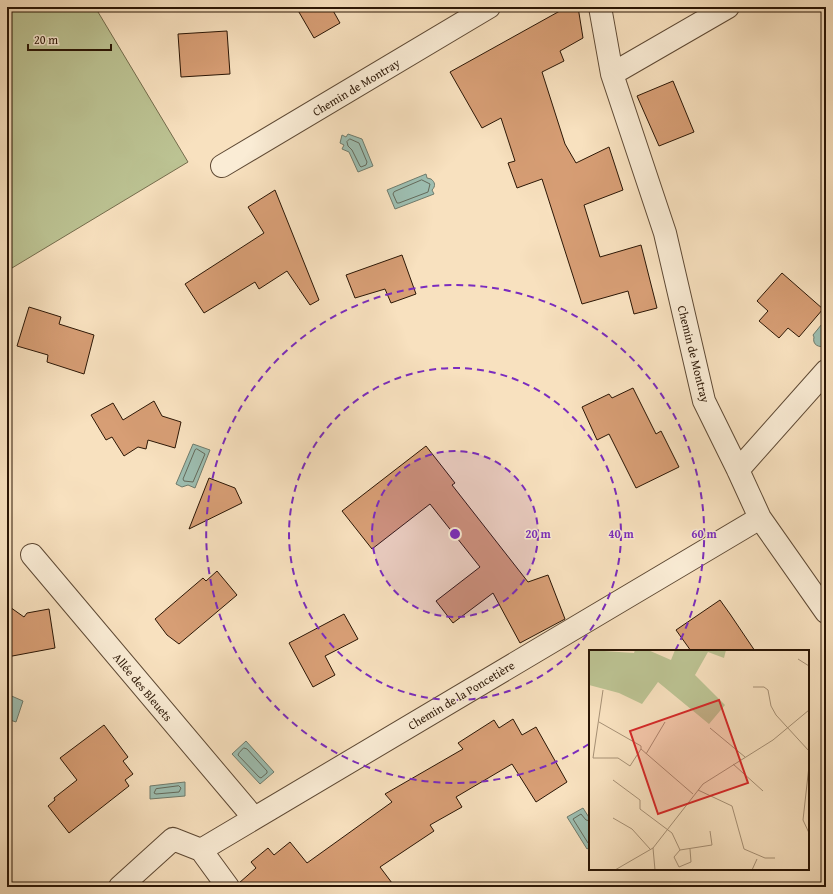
<svg xmlns="http://www.w3.org/2000/svg" width="833" height="894" font-family="'Gentium Book Plus',serif">
  <style>
    .green { fill: #bcc393; stroke: #746c4c }
    .water { fill: #9dbeb1; stroke: #6f7b6c }
    .lines { fill: none; stroke-linecap: round; stroke-linejoin: round }
    .shore { stroke: #646a5b; stroke-width: 1 }
    .building { fill: #d79e75; stroke: #2b1605 }
    .street-casing { stroke: #5e4934; stroke-width: 24 }
    .street { stroke: #faecd5; stroke-width: 22 }
    .ring { fill: none; stroke: #7b2cbf; stroke-width: 2; stroke-dasharray: 7 5 }
    .labels { text-anchor: middle; dominant-baseline: central; stroke-width: 3; stroke-linejoin: round; paint-order: stroke }
    .street-label { font-size: 12px; fill: #2b1605; stroke: #faecd5 }
    .inset-road { fill: none; stroke: #a69075; stroke-width: 1 }
    .view { fill: #d62828; fill-opacity: 0.15; stroke: #d62828; stroke-width: 2 }
    .inset-edge { fill: none; stroke: #2b1605; stroke-width: 2 }
    .centre { fill: #7b2cbf; stroke: #faecd5; stroke-width: 2 }
    .ring-label { font-size: 12px; text-anchor: middle; font-weight: bold; fill: #7b2cbf; stroke: #faecd5; stroke-width: 3; stroke-linejoin: round; paint-order: stroke }
  </style>
  <rect width="100%" height="100%" fill="#f8e1bf"/>
  <filter id="stains"><feTurbulence type="fractalNoise" baseFrequency=".005" numOctaves="4"/><feColorMatrix values="0 0 0 0 .2 0 0 0 0 .09 0 0 0 0 .02 0 0 0 .5 -.17"/></filter>
  <radialGradient id="worn" r=".72"><stop offset=".6" stop-color="#630" stop-opacity="0"/><stop offset="1" stop-color="#630" stop-opacity=".3"/></radialGradient>
  <path class="green" d="M7,7H95L188,162L7,271Z"/>
  <path class="water" d="M348,134L362,139L373,166L358,172L349,152L342,149L344,145L340,143L342,135L346,137Z
    M426,174L427,178L431,179C435,182 436,186 432,190L434,194L395,209L387,190Z
    M826,319V346C819,348 812,345 814,337L813,335Z
    M193,444L210,450L195,488L188,485L182,487L176,484Z
    M7,694L23,701L16,722L7,719Z
    M246,741L274,772L260,784L232,754Z
    M185,782V796L150,799V786Z
    M583,808L590,819V847L587,849L567,817Z"/>
  <g class="lines">
    <path class="shore" d="M350,139L359,143L367,162L366,165L361,167L360,166L352,150L348,146L347,142Z
      M422,180L430,184L428,192L399,203H397L393,194L394,192Z
      M197,449L205,454L193,482L184,481L183,479L195,450Z
      M244,748L247,749L267,771V773L261,778L259,777L238,755L239,753Z
      M179,786L181,788L179,792L156,794L154,793L156,789Z
      M590,821L586,820L581,814L573,819L588,843L590,844"/>
  </g>
  <path class="building" d="M296,7H331L340,23L314,38Z
    M567,7H578L583,38L560,51L564,61L542,72L565,144L576,163L609,147L623,190L584,205L600,257L641,245L657,308L634,314L628,291L582,304L542,179L517,188L508,163L515,161L501,118L482,128L450,72Z
    M227,31L230,74L181,77L178,34Z
    M673,81L694,132L659,146L637,96Z
    M275,190L319,300L310,305L287,271L259,289L255,282L204,313L185,284L264,233L248,207Z
    M402,255L416,294L391,303L385,289L355,298L346,275Z
    M782,273L823,309L799,337L788,328L779,338L759,321L768,311L757,301Z
    M29,307L61,317L59,324L94,335L84,374L47,362L48,355L17,346Z
    M633,388L656,434L661,431L679,467L636,488L609,434L597,440L582,407L609,394L612,398Z
    M154,401L162,416L181,422L175,448L148,440L146,449L138,447L124,456L112,437L106,440L91,415L113,403L123,420Z
    M426,446L455,483L452,485L528,582L548,575L565,619L520,643L493,593L453,623L436,601L480,567L430,504L372,549L342,511Z
    M209,478L235,488L242,503L189,529Z
    M217,571L237,595L179,644L167,635L155,619L203,578L206,581Z
    M720,600L730,614L755,651H691L676,630Z
    M7,605L24,617L27,613L49,609L55,648L7,657Z
    M344,614L358,639L325,656L335,675L313,687L289,643Z
    M513,719L522,735L536,727L567,782L536,802L512,764L456,797L462,807L430,825L434,831L380,867L395,887H240L239,883L256,868L251,862L268,848L274,855L290,842L307,863L392,802L385,794L463,749L458,743L494,720L499,728Z
    M104,725L128,757L123,761L133,774L125,780L129,786L69,833L48,806L55,800L54,798L77,780L60,758Z"/>
  <g class="lines">
    <g class="street-casing">
      <path id="street" d="M600,7L612,74L665,233L704,401L738,470L760,518L826,612
        M612,74L728,7
        M222,166L489,7
        M738,470L826,371
        M32,555L254,818
        M120,887L173,839L201,850
        M228,887L201,850L760,518"/>
    </g>
    <use href="#street" class="street"/>
  </g>
  <circle cx="455" cy="534" r="83" fill="#7b2cbf" fill-opacity=".12"/>
  <g class="ring">
    <circle cx="455" cy="534" r="83"/>
    <circle cx="455" cy="534" r="166"/>
    <path d="M589 744A249 249 0 1 1 675 651"/>
  </g>
  <g class="labels">
    <g class="street-label">
      <text transform="translate(356 87) rotate(-31)">Chemin de Montray</text>
      <text transform="translate(694 354) rotate(76)">Chemin de Montray</text>
      <text transform="translate(143 687) rotate(50)">Allée des Bleuets</text>
      <text transform="translate(461 695) rotate(-31)">Chemin de la Poncetière</text>
    </g>
  </g>
  <g transform="translate(589 650)">
    <rect width="220" height="220" fill="#f8e1bf"/>
    <path d="M0,0L45,3L46,0H59L82,10L86,0H137L135,8L119,2L106,25L136,55L120,74L69,32L53,54L30,43L0,35Z" fill="#bcc393"/>
    <path class="inset-road" d="M209,9L220,16M164,37H175L179,40L182,56L187,65L220,101M14,40L4,108H29L41,116L52,99L104,144M10,72L52,96V99M121,78L156,107M57,104L76,72M144,114L174,141M220,116L214,170L220,183M24,130L51,150V159L83,183L91,200M109,140L143,156L155,199L176,208H186M24,168L43,179L61,199M64,198L66,220M101,199L102,212L90,217L85,207L91,200L123,195L121,181M26,220L64,198L114,134L184,90L220,60M163,220L168,209"/>
    <path class="view" d="M130,50L159,133L69,164L41,81Z"/>
    <rect width="220" height="220" class="inset-edge"/>
  </g>
  <circle cx="455" cy="534" r="6" class="centre"/>
  <g class="ring-label">
    <text x="538" y="538">20 m</text>
    <text x="621" y="538">40 m</text>
    <text x="704" y="538">60 m</text>
  </g>
  <rect width="833" height="894" fill="none" stroke="#f8e1bf" stroke-width="24"/>
  <rect x="8" y="8" width="817" height="878" fill="none" stroke="#2b1605" stroke-width="2"/>
  <rect x="12" y="12" width="809" height="870" fill="none" stroke="#2b1605"/>
  <path d="M28 44v6h83v-6" fill="none" stroke="#2b1605" stroke-width="2"/>
  <text x="34" y="44" font-size="12" fill="#2b1605" stroke="#faecd5" stroke-width="3" paint-order="stroke">20 m</text>
  <rect width="100%" height="100%" filter="url(#stains)"/>
  <rect width="100%" height="100%" fill="url(#worn)"/>
</svg>
